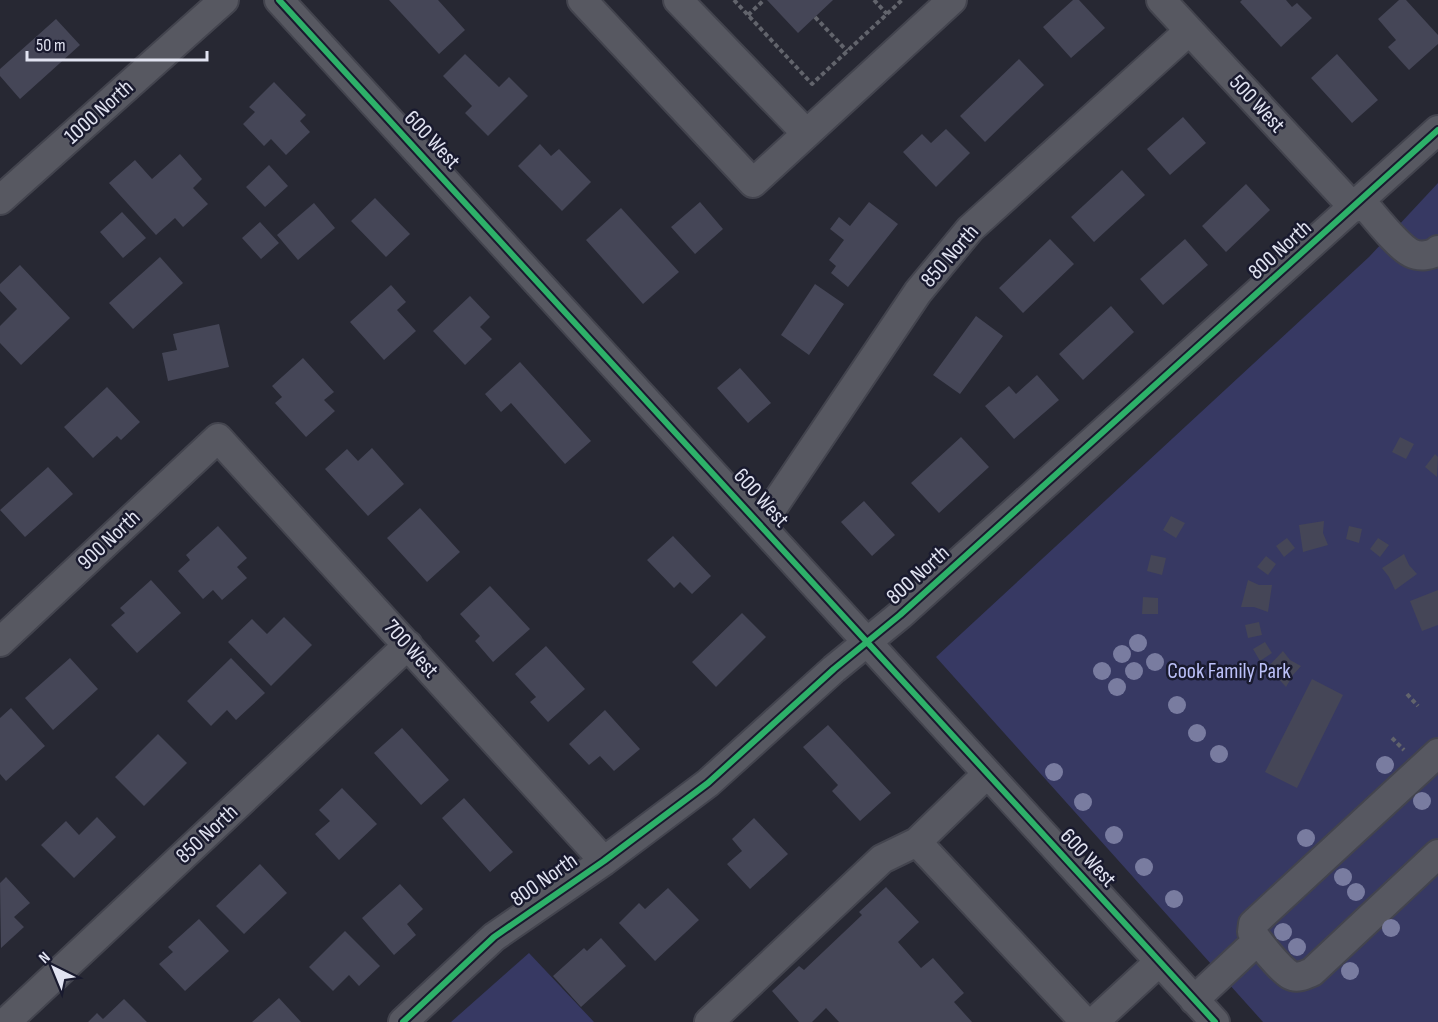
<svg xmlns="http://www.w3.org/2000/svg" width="1438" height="1022" font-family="'Sofia Sans Condensed',sans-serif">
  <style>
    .green { fill: #373963 }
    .building { fill: #454657 }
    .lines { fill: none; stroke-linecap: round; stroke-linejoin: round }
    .minor-casing { stroke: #43444e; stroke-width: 32 }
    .path { stroke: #62646c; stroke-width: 4; stroke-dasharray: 4.5 3; stroke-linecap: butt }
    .minor { stroke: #575861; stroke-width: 28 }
    .cycleway-casing { stroke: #191a2e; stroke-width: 10 }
    .cycleway { stroke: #2db169; stroke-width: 6 }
    .tree { fill: #797ca0 }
    .labels { text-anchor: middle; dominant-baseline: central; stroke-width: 5; stroke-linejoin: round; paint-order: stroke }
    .street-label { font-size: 22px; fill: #e1e3f1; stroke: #191a2e }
    .park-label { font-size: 22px; fill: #bcc1f9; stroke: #191a2e }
  </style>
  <rect width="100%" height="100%" fill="#272833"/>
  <path class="green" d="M1438,183V1022H1263L936,657L1369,257Z
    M529,953L594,1022H451Z"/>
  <path class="building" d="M389,0H438L465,30L439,54Z
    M767,0H833L798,33Z
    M1073,0H1079L1105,28L1071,58L1043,27Z
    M1242,0H1286L1292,7L1297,3L1312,18L1281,47L1240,2Z
    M1399,0H1406L1438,35V44L1409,70L1388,47L1396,40L1378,19Z
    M56,19L80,45L20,99L0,76V69Z
    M465,54L499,87L509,77L528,96L488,136L465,113L472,106L443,76Z
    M1337,54L1378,100L1352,123L1311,78Z
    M1019,59L1044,85L985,142L960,116Z
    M274,82L306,115L300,121L310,132L286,155L271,139L264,146L243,124L255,112L249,107Z
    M1183,117L1206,143L1170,175L1147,149Z
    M946,129L970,153L936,187L903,152L922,134L931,143Z
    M540,144L551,156L559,149L591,182L562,211L518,166Z
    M180,154L202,179L193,188L208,204L183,227L175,218L156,235L109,183L135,160L152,179Z
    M269,165L288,186L265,207L246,187Z
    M1122,170L1145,195L1094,242L1071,217Z
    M1246,184L1270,210L1226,252L1202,226Z
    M375,198L410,234L386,257L351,221Z
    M700,202L723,229L695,254L671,227Z
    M869,202L898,224L848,287L831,273L836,266L829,260L844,240L830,229L839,217L850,226Z
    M314,203L335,228L298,260L277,235Z
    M621,208L679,272L643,304L586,240Z
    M122,212L146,238L123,258L100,232Z
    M260,222L279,243L261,259L242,238Z
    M1050,239L1074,264L1023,313L999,288Z
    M1185,239L1208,265L1163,305L1140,279Z
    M160,257L183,283L133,329L109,303Z
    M20,265L70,318L21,365L0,343V326L17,309L0,291V284Z
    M815,284L844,304L809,355L781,335Z
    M391,285L406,302L397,310L416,331L384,360L350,322Z
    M470,296L490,317L480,327L492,339L465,365L433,331Z
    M1111,306L1134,332L1083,380L1059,354Z
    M976,316L1003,336L960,394L933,375Z
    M219,324L229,367L168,381L162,353L177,350L173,334Z
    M303,358L334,392L324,400L335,411L306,437L275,403L282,397L272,386Z
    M520,362L591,441L565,464L511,403L501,412L485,394Z
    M740,368L771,403L748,423L717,388Z
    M1037,375L1059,400L1014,439L985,406L1009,386L1016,394Z
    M107,387L140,422L121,440L117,436L93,458L64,427Z
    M961,437L989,467L939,513L911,483Z
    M1400,437L1414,444L1406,459L1392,452Z
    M372,448L404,484L368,516L325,469L347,449L358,461Z
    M1435,454L1438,457L1437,477L1425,467Z
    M48,467L73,494L25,537L0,510Z
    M864,501L895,535L872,556L841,522Z
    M420,508L460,552L427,582L387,538Z
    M1171,516L1185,523L1176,538L1163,530Z
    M1324,521L1323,533L1328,545L1303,552L1299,525Z
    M218,526L247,558L237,567L247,578L222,600L213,590L203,599L178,571L190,560L186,555Z
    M1349,526L1362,529L1359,543L1346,539Z
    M673,536L711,576L692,594L680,582L674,588L647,560Z
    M1287,538L1295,548L1284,557L1276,546Z
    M1378,538L1389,545L1380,557L1370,549Z
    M1404,554L1409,565L1417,574L1395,590L1389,577L1382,568Z
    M1151,555L1166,558L1162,575L1147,571Z
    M1266,556L1276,564L1268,575L1257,567Z
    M151,580L181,613L137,653L111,625L125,613L120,608Z
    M1248,580L1259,585H1272L1268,612L1254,607H1241Z
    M490,586L530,629L493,662L475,641L480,636L460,614Z
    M1438,590V625L1422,631L1410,601Z
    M1143,597L1158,598V614H1142Z
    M742,613L766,637L716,687L692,662Z
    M284,617L312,645L271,686L228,642L252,619L267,634Z
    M1259,622L1262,635L1248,638L1245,625Z
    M1265,642L1272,653L1260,661L1253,649Z
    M546,646L585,689L548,722L530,702L536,697L515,674Z
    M1283,651L1290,660L1301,666L1293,675L1286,687L1277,677L1264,671Z
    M70,658L98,689L53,730L25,698Z
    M231,658L265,693L236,720L227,710L211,726L187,701Z
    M1312,679L1343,695L1297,788L1265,772Z
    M11,708L45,746L6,781L0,774V718Z
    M605,710L640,749L614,771L600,756L589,765L569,744Z
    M828,725L891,793L860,821L832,791L838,785L803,747Z
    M402,728L449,780L421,805L374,753Z
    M158,734L187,763L144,806L115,777Z
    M342,788L377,824L339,860L315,834L330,821L319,810Z
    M464,798L513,852L490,872L442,818Z
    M97,817L116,837L74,878L41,845L66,821L79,835Z
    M754,818L788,854L750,889L727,864L742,851L732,839Z
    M260,864L287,893L244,934L216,906Z
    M6,877L30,903L14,917L24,927L1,948L0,883Z
    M400,884L423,909L407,924L416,935L394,955L362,918Z
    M886,887L919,922L898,942L921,968L933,958L964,993L954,1002L972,1022H839L826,1008L812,1022H799L772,991L799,966L804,970L862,915L859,912Z
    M668,888L699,920L655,961L619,923L639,903L645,909Z
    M199,919L229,951L185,991L159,964L173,952L168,947Z
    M345,931L380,966L359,986L349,975L333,991L309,967Z
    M601,938L626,966L581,1007L553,976L584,948L587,951Z
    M279,998L301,1022H252Z
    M124,999L147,1022H88L97,1013L103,1019Z"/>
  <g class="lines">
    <g class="minor-casing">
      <path id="minor" d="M279,0L1215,1022
        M582,0L753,183L952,0
        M678,0L806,133
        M1161,0L1354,208
        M0,200L224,0
        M1361,201C1373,214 1396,245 1411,253C1419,257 1432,256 1438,250
        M761,525L918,292L970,229L1189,31
        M0,642L218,438L604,861
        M1438,753L1253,924L1252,932C1258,942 1280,969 1290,975C1297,979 1305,975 1312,972L1438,854
        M917,842L1085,1022
        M1194,1000L1257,941
        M6,1022L408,645
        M403,1022L494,937L604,861L708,783L834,669L900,615L1438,130
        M709,1022L882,859L917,842L987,774
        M1094,1022L1159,962"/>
    </g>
    <path class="path" d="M734,0L812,84L902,0
      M874,0L887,14
      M748,15L764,0
      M815,17L847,51
      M1407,694L1418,706
      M1392,738L1404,750"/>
    <use href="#minor" class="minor"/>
    <g class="cycleway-casing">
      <path id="cycleway" d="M279,0L1215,1022
        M403,1022L494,937L604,861L708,783L834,669L900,615L1438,130"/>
    </g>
    <use href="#cycleway" class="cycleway"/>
  </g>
  <g class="tree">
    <circle cx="1138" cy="643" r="9"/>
    <circle cx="1122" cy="654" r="9"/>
    <circle cx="1155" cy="662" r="9"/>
    <circle cx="1102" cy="671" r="9"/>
    <circle cx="1134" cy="671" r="9"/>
    <circle cx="1117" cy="687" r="9"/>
    <circle cx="1177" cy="705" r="9"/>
    <circle cx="1197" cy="733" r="9"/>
    <circle cx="1219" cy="754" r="9"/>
    <circle cx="1385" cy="765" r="9"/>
    <circle cx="1054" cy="772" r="9"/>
    <circle cx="1422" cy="801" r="9"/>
    <circle cx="1083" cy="802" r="9"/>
    <circle cx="1114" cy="835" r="9"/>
    <circle cx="1306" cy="838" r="9"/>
    <circle cx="1144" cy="867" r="9"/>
    <circle cx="1343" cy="877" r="9"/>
    <circle cx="1356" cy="892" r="9"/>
    <circle cx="1174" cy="899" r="9"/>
    <circle cx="1391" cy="928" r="9"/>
    <circle cx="1283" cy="932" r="9"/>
    <circle cx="1297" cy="947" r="9"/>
    <circle cx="1350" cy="971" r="9"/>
  </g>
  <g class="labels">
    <g class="street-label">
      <text transform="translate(1257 104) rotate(47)">500 West</text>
      <text transform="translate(99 112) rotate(-42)">1000 North</text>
      <text transform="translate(432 140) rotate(47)">600 West</text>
      <text transform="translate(1280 250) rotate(-42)">800 North</text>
      <text transform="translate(950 256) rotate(-49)">850 North</text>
      <text transform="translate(761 498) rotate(48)">600 West</text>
      <text transform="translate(109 540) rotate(-43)">900 North</text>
      <text transform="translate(918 575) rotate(-42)">800 North</text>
      <text transform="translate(411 649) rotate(48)">700 West</text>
      <text transform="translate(207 834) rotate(-43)">850 North</text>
      <text transform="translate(1088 858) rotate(47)">600 West</text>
      <text transform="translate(544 880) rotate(-35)">800 North</text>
    </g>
    <g class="park-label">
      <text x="1229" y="671">Cook Family Park</text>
    </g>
  </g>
  <g transform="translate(54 968) rotate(317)" stroke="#191a2e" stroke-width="4.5" paint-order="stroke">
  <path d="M0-4.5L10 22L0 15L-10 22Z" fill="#e1e3f1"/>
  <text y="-9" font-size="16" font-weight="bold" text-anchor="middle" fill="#e1e3f1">N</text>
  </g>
  <path d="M27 51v9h180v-9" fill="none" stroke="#e1e3f1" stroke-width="3"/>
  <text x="36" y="51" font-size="18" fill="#e1e3f1" stroke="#191a2e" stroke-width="4.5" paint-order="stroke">50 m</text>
</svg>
